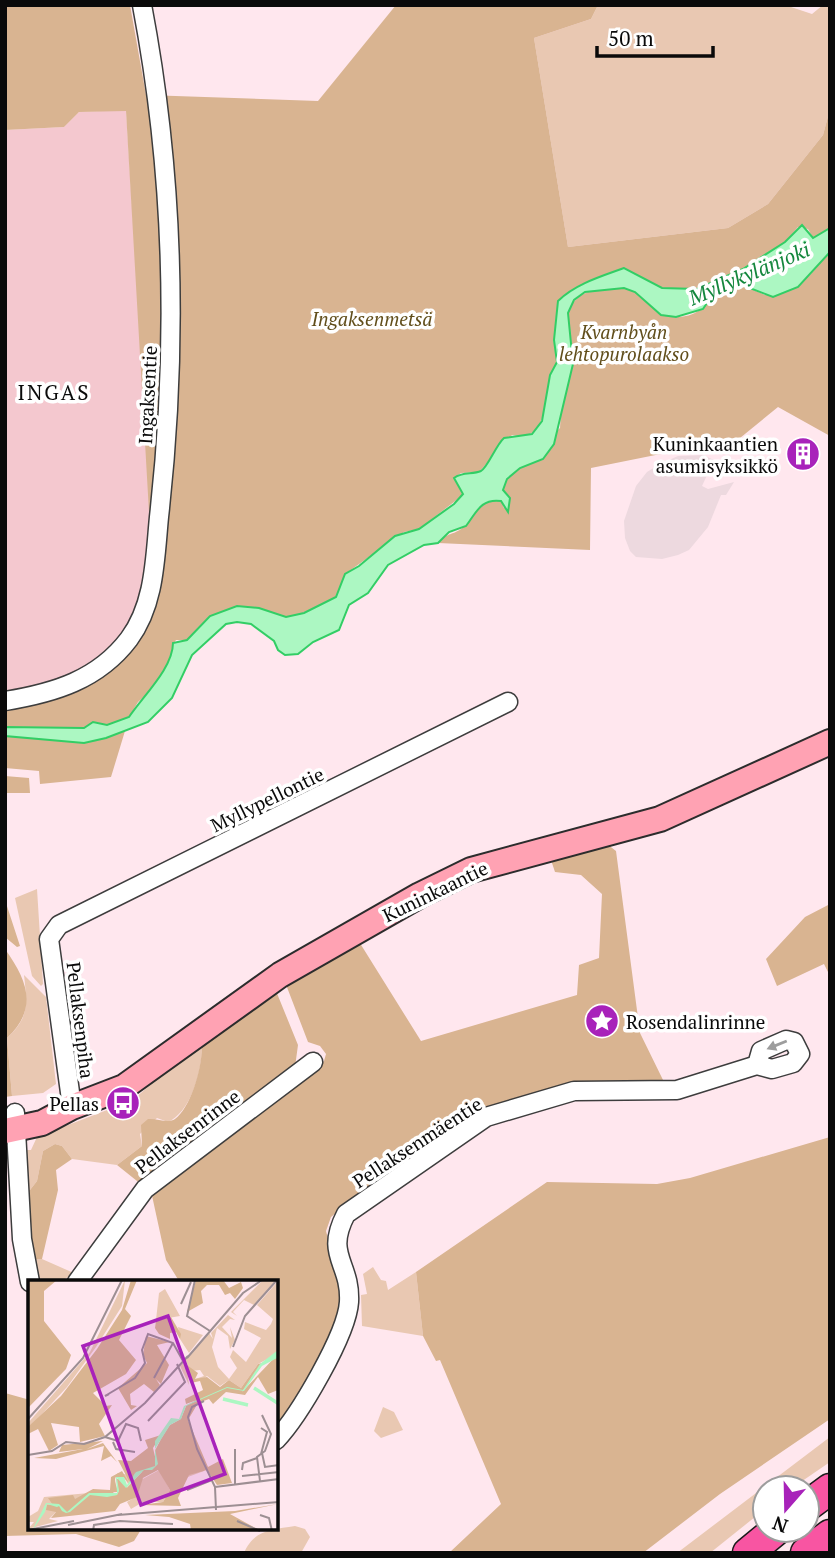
<svg xmlns="http://www.w3.org/2000/svg" width="835" height="1558" font-family="'PT Serif',serif">
  <style>
    .farmland { fill: #f4c8cf }
    .green { fill: #e9c8b2 }
    .forest { fill: #d9b491 }
    .plaza { fill: #edd9df }
    .water { fill: #acf7c2; stroke: #32ce65; stroke-width: 2 }
    .lines { fill: none; stroke-linecap: round; stroke-linejoin: round }
    .minor-casing { stroke: #3d3d3d; stroke-width: 21 }
    .secondary-casing { stroke: #2c2c2c; stroke-width: 28 }
    .trunk-casing { stroke: #1b1b1b; stroke-width: 33 }
    .minor { stroke: #fff; stroke-width: 18 }
    .secondary { stroke: #ffa2b3; stroke-width: 24 }
    .trunk { stroke: #f855a2; stroke-width: 30 }
    .oneway { fill: #9d9d9d }
    .labels { text-anchor: middle; dominant-baseline: central; stroke-width: 7; stroke-linejoin: round; paint-order: stroke }
    .park-label { font-size: 19px; font-style: italic; fill: #614e1b; stroke: #fff }
    .street-label { font-size: 19px; fill: #0a0a0a; stroke: #fff }
    .poi-label { font-size: 19px; fill: #0a0a0a; stroke: #fff; text-anchor: end }
    .water-label { font-size: 21px; font-style: italic; fill: #14873d; stroke: #fff }
    .neighbourhood-label { font-size: 21px; letter-spacing: 2px; fill: #0a0a0a; stroke: #fff }
    .inset-river { fill: none; stroke: #acf7c2; stroke-width: 3.5 }
    .inset-road { fill: none; stroke: #9d8f93; stroke-width: 2 }
    .view { fill: #a822ba; fill-opacity: 0.15; stroke: #a822ba; stroke-width: 3.5 }
    .inset-edge { fill: none; stroke: #0a0a0a; stroke-width: 3.5 }
  </style>
  <rect width="100%" height="100%" fill="#ffe7ee"/>
  <path class="farmland" d="M126,110L156,592L92,681L70,695L5,706V130L64,127L79,112Z"/>
  <path class="green" d="M598,5H785L812,14L823,5H830V109L823,135L768,204L728,228L568,247L534,38L591,19Z
    M37,889L43,984L41,986L32,976L15,898Z
    M24,975L46,997L56,1084L43,1093L12,1096L7,1038C30,1017 27,1003 24,975Z
    M201,1040C205,1063 192,1112 168,1122L157,1118L140,1134L142,1146L117,1165L72,1159L62,1146L55,1144L43,1151L37,1181L30,1190H25L26,1150H31L37,1137L133,1100Z
    M42,1259L76,1274L72,1279L68,1277L61,1281L35,1278L30,1260Z
    M373,1267L381,1280L386,1281L388,1290L416,1272L423,1336L362,1326L361,1295L367,1294L363,1274Z
    M383,1407L394,1412L403,1430L381,1438L374,1431Z
    M830,1437V1462L792,1488H765V1509L710,1553H677Z
    M295,1526L305,1529L310,1537L301,1553H244C254,1529 272,1530 295,1526Z"/>
  <path class="forest" d="M5,5H130L146,95L318,101L396,5H598L591,19L534,38L568,247L728,228L768,204L823,135L830,109V228L813,238L808,229L798,227L785,242L743,269L698,289L662,288L624,268C602,276 575,284 558,301C556,314 555,327 554,339C553,347 558,354 557,361C556,366 552,371 550,376C543,400 549,443 512,435L479,472L461,473L454,478L463,495L419,529L404,532L345,574L336,597L294,617L277,616L259,608L237,606L210,616L187,640H176L172,646L174,653L155,687L138,702L129,717L107,725L93,722L84,728L5,727V706L70,695L92,681L142,630L151,547L126,111L79,112L64,127L5,130Z
    M830,252V436L778,407L740,438L591,468L590,550L438,543C450,531 451,536 461,529C476,518 478,498 501,501L504,508L510,498L503,491L507,479L560,428L561,410L573,364L568,313C573,289 614,281 634,292C650,300 655,319 680,317C707,314 701,301 717,288L742,285L765,295L809,276Z
    M125,731L111,777L40,784L39,771L5,768V736C49,739 82,748 125,731Z
    M5,776L29,778L30,793H5Z
    M607,844L616,851L640,1033L664,1082H578L481,1110L366,1188L331,1217L326,1231L342,1292L340,1316L292,1408L277,1429L276,1282L179,1281L166,1260L151,1191L324,1061L326,1054L320,1046L308,1042L285,982L358,940L421,1041L577,995L579,965L599,958L602,894L581,875L555,872L550,857Z
    M5,900L20,946L17,947L5,937Z
    M830,904V976L824,964L777,986L766,959L805,917Z
    M5,949C27,980 39,1008 7,1038L12,1096L5,1097Z
    M274,986L298,1045L295,1067L142,1185L117,1165L142,1146L141,1125L148,1119C157,1118 168,1124 175,1119C192,1107 205,1059 201,1040Z
    M830,1137V1419L720,1494L643,1553H449L501,1504L440,1360L436,1361L423,1336L416,1272L547,1182L657,1184L690,1178Z
    M55,1144L62,1146L72,1159L56,1170L58,1190L42,1259L30,1260L25,1190H30L37,1181L43,1151Z
    M5,1393L30,1400V1528H142L134,1541L119,1547L76,1534L5,1536Z"/>
  <path class="plaza" d="M703,455L714,460L702,486L708,489L734,482L726,495H721L708,527L689,550L678,555L662,559L636,557L630,551L625,538L624,521L636,486L647,472L660,464L678,456Z"/>
  <path class="water" d="M802,225L813,238L830,228V252L798,287L773,297L742,285L717,288L703,309L676,317L661,315L635,292L624,288L585,292L574,300L568,313L573,364L554,444L543,459L520,468L507,479L503,490L510,498L508,512L501,501C481,498 476,513 466,526L449,532L438,543L424,545L388,565L368,593L349,605L339,630L313,642L298,654L285,655L278,650L274,641L251,624L237,622L226,624L192,655L172,698L148,722L106,738L84,743L5,736V727L84,728L93,722L107,725L129,717C143,696 173,668 173,643L187,640L210,616L237,606L259,608L286,617L304,613L336,597L345,574L359,566L395,536L419,529L454,504L463,494L454,478C463,471 472,475 481,471C488,467 496,445 504,438L532,434L542,421L550,375L557,362L554,340L558,301C575,284 602,276 624,268L662,288L697,289L743,269L785,242Z"/>
  <g class="lines">
    <g class="minor-casing">
      <path id="minor" d="M5,701C54,693 98,680 129,639C155,604 155,558 159,517C178,348 174,173 142,5
        M72,1107L49,939L59,925L508,702
        M15,1113L22,1239L30,1282
        M77,1282L145,1189L313,1062
        M276,1440C299,1416 347,1334 349,1302C351,1262 324,1256 346,1214L486,1117L574,1091L677,1090L757,1065L772,1069L793,1063L800,1054L794,1042L786,1040L761,1051L757,1065"/>
    </g>
    <g class="secondary-casing">
      <path id="secondary" d="M5,1131L42,1123L72,1107L124,1087L280,975L420,895L471,870L660,819L830,742"/>
    </g>
    <g class="trunk-casing">
      <path id="trunk" d="M807,1506L830,1489
        M748,1553L776,1530
        M806,1553L830,1535"/>
    </g>
    <use href="#minor" class="minor"/>
    <use href="#secondary" class="secondary"/>
    <use href="#trunk" class="trunk"/>
  </g>
  <defs><path id="oneway-solid" d="M-6-.8H1V-3.2L6.5 0L1 3.2V.8H-6Z" transform="scale(1.75)"/></defs>
  <use class="oneway" href="#oneway-solid" transform="translate(777 1045) rotate(158)"/>
  <defs>
    <g id="building-disc" transform="scale(1.75)"><circle r="9.5" fill="#a822ba" stroke="#fff"/><path d="M-4-6H4V6H1V3H-1V6H-4ZM-2.5-4.3h1.7v1.8h-1.7ZM.8-4.3h1.7v1.8H.8ZM-2.5-1h1.7V.8h-1.7ZM.8-1h1.7V.8H.8Z" fill="#fff"/></g>
    <g id="sight-disc" transform="scale(1.75)"><circle r="9.5" fill="#a822ba" stroke="#fff"/><path d="M0-6L1.8-2.2L6-1.7L2.9 1.2L3.7 5.4L0 3.3L-3.7 5.4L-2.9 1.2L-6-1.7L-1.8-2.2Z" fill="#fff"/></g>
    <g id="bus-disc" transform="scale(1.75)"><circle r="9.5" fill="#a822ba" stroke="#fff"/><path d="M-5-6H5V4H4V6H2V4H-2V6H-4V4H-5ZM-3.5-4V0h7V-4ZM-3.5 1.2v1.5H-2V1.2ZM2 1.2v1.5H3.5V1.2Z" fill="#fff"/></g>
  </defs>
  <g fill-rule="evenodd">
    <use href="#building-disc" x="803" y="454"/>
    <use href="#sight-disc" x="602" y="1021"/>
    <use href="#bus-disc" x="123" y="1103"/>
  </g>
  <g class="labels">
    <g class="park-label">
      <text x="372" y="318">Ingaksenmetsä</text>
      <text x="624" y="331">Kvarnbyån<tspan x="624" dy="22">lehtopurolaakso</tspan></text>
    </g>
    <g class="street-label">
      <text transform="translate(147 395) rotate(-87)">Ingaksentie</text>
      <text transform="translate(267 799) rotate(-26)">Myllypellontie</text>
      <text transform="translate(435 891) rotate(-26)">Kuninkaantie</text>
      <text transform="translate(81 1020) rotate(83)">Pellaksenpiha</text>
      <text transform="translate(187 1131) rotate(-37)">Pellaksenrinne</text>
      <text transform="translate(417 1142) rotate(-33)">Pellaksenmäentie</text>
    </g>
    <g class="poi-label">
      <text x="778" y="443">Kuninkaantien<tspan x="778" dy="22">asumisyksikkö</tspan></text>
      <text x="626" y="1021" text-anchor="start">Rosendalinrinne</text>
      <text x="99" y="1103">Pellas</text>
    </g>
    <g class="water-label">
      <text transform="translate(749 273) rotate(-23)">Myllykylänjoki</text>
    </g>
    <g class="neighbourhood-label">
      <text x="54" y="392">INGAS</text>
    </g>
  </g>
  <g transform="translate(28 1280)">
    <rect width="250" height="250" fill="#ffe7ee"/>
    <path d="M97,0L94,26L68,67L39,107L0,149V143L62,72ZM235,0H248L226,25L216,20L205,32L209,36L203,32ZM250,1L249,74L230,84L213,108L201,100L192,106L179,96L175,99H167L176,96L172,90L162,91L158,81L161,105L152,86L181,53L185,59L183,53L200,35L207,40L202,39L194,47L204,58L202,47L207,60L202,69L200,56L189,48L184,67L190,87L201,99L209,88L202,77L205,70L218,82L233,58L216,49L217,42L238,50L243,44L245,39L229,25ZM137,9L152,36L128,40L131,13ZM150,47L175,55L161,73L152,59ZM173,118L158,136L176,191L141,204L132,186L118,192L111,201L131,190L142,210L135,222H115L103,229L99,222L109,216L110,204L102,217L82,227L35,235L29,231L21,239L30,241L0,249L6,242H0V237L10,231L16,217L84,211V198L90,193L102,195L123,170L127,186L115,189L100,204L96,197L89,196L87,199L89,212L59,215L41,232L62,216L89,214L90,198L99,207L115,191L127,188L130,185L127,170L141,146L153,139L159,125Z" fill="#e9c8b2"/>
    <path d="M0,0H29L16,11V41L43,75L38,89L0,128ZM103,0H109L97,29L103,36L91,60L108,80L98,94L65,113L78,126L84,125L71,144L77,156L52,162L51,147L23,143L30,165L21,171L10,149L0,154L1,146L33,116L69,69L94,30ZM168,0H195L201,8L213,2L215,8L207,19L202,13L197,15L191,5H179L173,11L175,23L159,32ZM143,37L153,54L152,59L148,52L142,53V59L131,54L127,48L128,41ZM118,56L142,62L129,65L141,85L133,104L128,99L132,105L126,112L116,104L102,114L103,125L109,126L103,130L90,108L119,83L115,75ZM250,74V110L240,114L230,97L217,115L198,112L185,124L181,119L170,123L160,140L180,187L195,179L204,203L189,205L179,190L161,195L150,218L153,226L113,225L135,222L142,210L130,190L115,198L109,217L92,224L87,231L23,238L28,232L18,230L19,225H25L20,218L45,215L47,219L65,209L82,210L83,197L94,191L101,203L95,197H87V202L90,212H86L81,216L89,215L91,211L88,199H94L99,208L114,192L107,193L102,203L90,180L103,181L120,168L117,160L133,155L125,168L129,185L127,171L133,159L142,145L153,139L158,126L169,120L158,124L157,119L175,110L172,101L163,103L156,83L170,93L167,99L179,97L192,107L201,100L213,108L230,84L234,83L214,112ZM75,161L59,169L75,163L89,182L83,176L73,181L76,166L28,179L6,178L55,169L31,172L34,165ZM250,224L202,234L231,250H163L162,244L141,237L117,235L207,231Z" fill="#d9b491"/>
    <path d="M250,70L249,78L234,86L216,111L199,108L158,126L153,139L142,145L127,169L130,184L124,190H116L98,208L89,198L91,211L89,215L79,217L62,215L42,232L38,233L34,231L31,226L29,227L19,224L17,232L4,251L18,223L31,224L39,232L61,213H89L88,197H96L99,205L108,192L127,186V161L143,138L151,139L156,126L199,107L215,110L232,84Z" fill="#acf7c2"/>
    <path class="inset-river" d="M226,108L251,124M195,119L220,125"/>
    <path class="inset-road" d="M167,0L159,36L182,51M153,24L163,2M205,67L217,36L249,0M159,78L215,13L234,0M126,98L145,63M81,114L77,116L107,98L117,83L114,70L120,54L145,63L155,81M176,121L164,127L160,137L169,169L187,207L188,230M0,139L55,78L94,0M120,141L157,102L149,84M233,148L239,152L233,174M77,157L90,161L98,144L110,148L113,161M85,162L88,169L107,172M234,173L237,187L251,185M0,175L24,171L38,162L56,164L77,157L117,123L160,76M214,190L215,183L229,178M214,196L251,192M232,201L229,177L237,171L243,154L234,135M207,204V169M187,207L251,199M159,210L184,200M90,235L251,222M232,235L241,238L244,251M209,241L232,251M40,245L94,234M0,250L46,241M65,251L66,245L92,241L145,244"/>
    <path class="view" d="M140,36L197,194L113,225L55,66Z"/>
    <rect width="250" height="250" class="inset-edge"/>
  </g>
  <rect width="835" height="1558" fill="none" stroke="#0a0a0a" stroke-width="14"/>
  <g transform="translate(786 1509) rotate(200)"><circle r="33" fill="#ffffff" stroke="#9d9d9d" stroke-width="2"/>
  <path d="M0-5L12 26L0 18L-12 26Z" fill="#a822ba"/>
  <text y="-10" font-size="19" font-weight="bold" text-anchor="middle" fill="#0a0a0a">N</text>
  </g>
  <path d="M597 46v10h116v-10" fill="none" stroke="#0a0a0a" stroke-width="3.5"/>
  <text x="608" y="46" font-size="21" fill="#0a0a0a" stroke="#ffffff" stroke-width="5" paint-order="stroke">50 m</text>
</svg>
